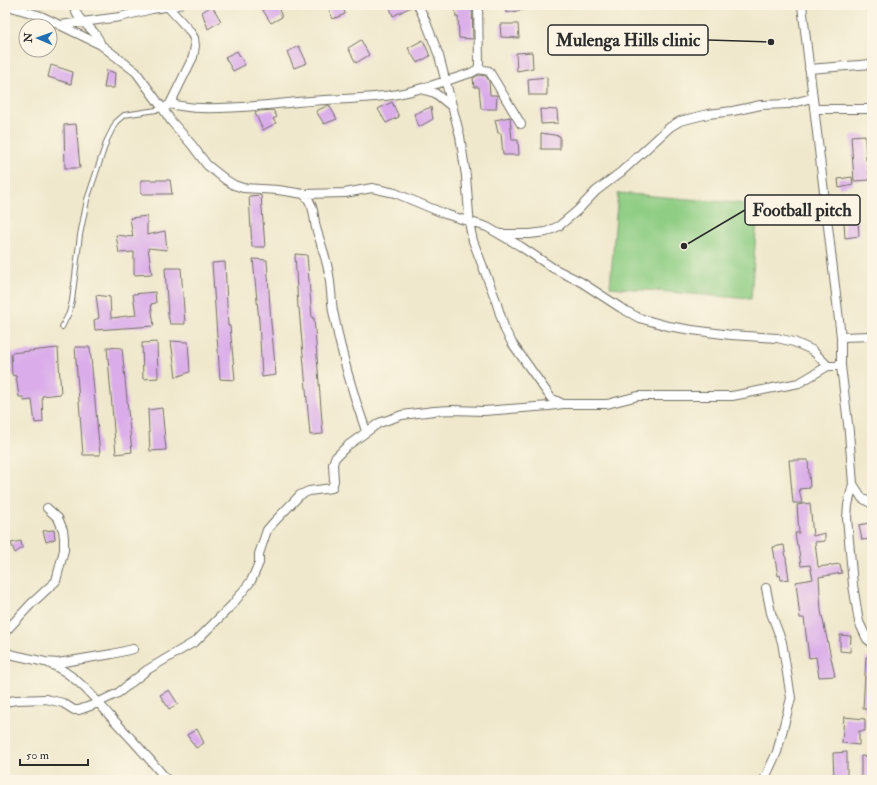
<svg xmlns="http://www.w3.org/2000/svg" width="877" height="785" font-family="'IM FELL Double Pica',serif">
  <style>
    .green { fill: #8fcd84; stroke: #5d7c58 }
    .building { fill: #daadea }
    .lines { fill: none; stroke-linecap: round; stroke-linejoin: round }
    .lane-casing { stroke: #706d63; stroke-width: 6 }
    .street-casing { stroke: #706d63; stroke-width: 10 }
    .lane { stroke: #fff; stroke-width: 4 }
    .street { stroke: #fff; stroke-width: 8 }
    .leader { fill: none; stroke: #2b2b2b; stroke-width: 1.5 }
    .callout-dot { fill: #2b2b2b; stroke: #fcf5e5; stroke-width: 1.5 }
    .callout { fill: #fcf5e5; stroke: #2b2b2b; stroke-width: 1.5 }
    .callout-label { font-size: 18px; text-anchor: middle; font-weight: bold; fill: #2b2b2b }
  </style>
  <rect width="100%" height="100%" fill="#fcf5e5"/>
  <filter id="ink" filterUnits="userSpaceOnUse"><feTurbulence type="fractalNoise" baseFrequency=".025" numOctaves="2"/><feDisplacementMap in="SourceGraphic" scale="8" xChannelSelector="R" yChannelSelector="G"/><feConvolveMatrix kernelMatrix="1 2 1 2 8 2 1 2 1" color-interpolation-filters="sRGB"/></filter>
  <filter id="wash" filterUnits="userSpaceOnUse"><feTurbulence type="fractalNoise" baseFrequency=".012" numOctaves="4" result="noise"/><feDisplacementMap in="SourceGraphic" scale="16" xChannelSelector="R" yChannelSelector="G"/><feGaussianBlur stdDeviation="0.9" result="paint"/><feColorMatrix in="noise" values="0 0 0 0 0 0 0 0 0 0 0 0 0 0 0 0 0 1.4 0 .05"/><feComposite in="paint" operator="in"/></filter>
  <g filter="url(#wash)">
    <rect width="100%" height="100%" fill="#efe8cc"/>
    <path class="green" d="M618,193L758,205L751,299L610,287Z"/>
    <g id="blocks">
      <path class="building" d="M273,5H277L282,17L271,23L262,9Z
        M327,5H343L345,14L333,19Z
        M389,5H413V6L393,16Z
        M455,5H472L473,39L459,38L458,17H456Z
        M505,5H528L529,9L506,13Z
        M212,6L221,21L208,29L202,12Z
        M500,24H518L519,38L501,37Z
        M361,40L369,55L356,63L348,48Z
        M423,40L430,56L417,63L408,48Z
        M299,46L307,63L294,68L287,52Z
        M237,51L245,65L233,71L225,57Z
        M532,52L533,68L517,71L516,53Z
        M51,65L73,72L71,84L48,77Z
        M107,70L115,73L114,88H104Z
        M479,75L486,76L489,81L490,95H497L496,109H481L479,87H474L473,78Z
        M547,77V95H529L528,79Z
        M392,102L399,117L386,123L378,109Z
        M329,105L337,119L324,124L316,111Z
        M431,107L433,119L419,127L414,114Z
        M540,109L557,110L558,123L541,124Z
        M273,110L277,117L273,119L276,123L263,130L255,113L259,111Z
        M510,117L512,140H518L519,155H503L501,133H498L495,120Z
        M76,124L80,168H65L64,125Z
        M541,133L560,136V149H541Z
        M865,135L866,160H867L870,180L854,181L851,136Z
        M852,177L853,185L839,188L838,179Z
        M141,180H170L172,194H141Z
        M261,195L265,247H252L249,196Z
        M147,216V235L165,231L167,250L148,248L152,274L134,275V252L119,253L116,235L133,237L130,218Z
        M858,220L859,236L845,238L844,222Z
        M295,254L307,255L312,318H314L323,434L310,435L299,308H298Z
        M253,259L267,260L271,323L276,375L262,377L259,321Z
        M225,262L228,326H230L235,380L220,379L212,263Z
        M165,268H181L185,324H170L168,315Z
        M155,292L156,303L151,304L154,326L95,330L94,320L99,318L96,295L110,297L111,318L136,315L133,294Z
        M171,341L188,342L190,372L176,377Z
        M157,342L158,378L143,379L142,343Z
        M75,347H90L100,455H83Z
        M107,347L122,348L132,452L116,454Z
        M58,348L61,394L42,396L43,422L35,423L32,400L24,401L23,397H19L16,376L12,375L11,353Z
        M162,408L166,450L150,451L148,410Z
        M789,460H808L810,488L799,489L802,503H793Z
        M810,503L813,536L825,533V541L815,542L818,567L840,564L842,573L819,577L821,611L835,676L819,677L816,657L809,658L804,618H800L796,582L813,579L810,565L801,566L798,545H797L795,533H799L797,505Z
        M869,523L872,539L862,540L859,525Z
        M54,530L55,539L46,542L43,531Z
        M21,541L22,548L15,553L11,543Z
        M784,545L789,579L781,580L780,575L778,576L773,547Z
        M840,635L851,636L850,652L840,651Z
        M866,657L872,658V709H863Z
        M169,690L178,704L169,709L160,695Z
        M844,717L865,719V731H859V745L842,743Z
        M197,729L204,743L196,748L187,735Z
        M847,752V780H834L833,753Z
        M861,756L872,757V778L861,777Z"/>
    </g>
  </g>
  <g filter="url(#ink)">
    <use href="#blocks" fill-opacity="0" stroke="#706d63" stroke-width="1"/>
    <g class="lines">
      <g class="lane-casing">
        <path id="lane" d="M62,327L69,313L72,301L80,235L87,200L107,140L116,122L124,115L163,109"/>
      </g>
      <g class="street-casing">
        <path id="street" d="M5,5L41,16L101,45L136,72L163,109L170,104C180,106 190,108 200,108C229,109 259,106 288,103C323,99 357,100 392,95C418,91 445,81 471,73L478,69L479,64L478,5
          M74,5C77,25 94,24 101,45
          M418,5L426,22L439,56L460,136L466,176L470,227L473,241L495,298L505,330L512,343L551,398L563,404H607L638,396H732L799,383L828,366H841
          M802,5L841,337V366L849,432L853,484L862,498L872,504
          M168,7L189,30L194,38L195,46L193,57L170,104
          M60,25L120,17L152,9L179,5
          M478,69L489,71L521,124
          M809,69L872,64
          M420,89L435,93L451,106
          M163,109L171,121L192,145L207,165L226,180L234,185L243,188L278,190L304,194L345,193L372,188L395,193L445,214L487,227L520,246L553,268L581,282L621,308L639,318L668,326L692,330L731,335L777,338L794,342L812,350L828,366
          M814,109H872
          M304,194C315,206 313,214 316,228C320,241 325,255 328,269C331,283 331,297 333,311C341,352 352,392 366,431
          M501,234H530L546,232L559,226L578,210L596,191L621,172L670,127L680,121L708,114L733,111L761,105L789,104L812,98
          M841,337L872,336
          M853,484L848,505L847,518L853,585L859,622L867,639L872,643
          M5,632L31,604L56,581L64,550V538L63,530L58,518L47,508
          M5,653L45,662L58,663L112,654L133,649
          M48,663C74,673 92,695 110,716C130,737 149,758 167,780
          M5,702L16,700L46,699L63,703L74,710H79L93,705L118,693L147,670L196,641L232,605L251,581L259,563V554L267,530L273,523L300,495L309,491L332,488L334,481L333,464L335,458L347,446L379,423L402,415L434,411L452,410L484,411L549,406L563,404
          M764,780L777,752L791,698L782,642L771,613L766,588"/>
      </g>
      <use href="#lane" class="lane"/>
      <use href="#street" class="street"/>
    </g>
  </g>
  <path class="leader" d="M771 42L708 40M684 246L745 210"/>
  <g class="callout-dot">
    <circle cx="771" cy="42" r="4"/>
    <circle cx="684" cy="246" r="4"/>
  </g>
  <g class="callout">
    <rect x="548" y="25" width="160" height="30" rx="4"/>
    <rect x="745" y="195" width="115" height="30" rx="4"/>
  </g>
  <g class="callout-label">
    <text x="628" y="46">Mulenga Hills clinic</text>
    <text x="802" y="216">Football pitch</text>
  </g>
  <rect width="877" height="785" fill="none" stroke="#fcf5e5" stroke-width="20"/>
  <g transform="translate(38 38) rotate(272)"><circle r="19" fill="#fcf5e5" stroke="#a8a49b"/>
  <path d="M0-3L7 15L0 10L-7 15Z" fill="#1f6fb2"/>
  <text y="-6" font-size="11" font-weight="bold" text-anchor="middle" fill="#2b2b2b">N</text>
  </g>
  <path d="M20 759v6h68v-6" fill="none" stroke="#2b2b2b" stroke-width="2"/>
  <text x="26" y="759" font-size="12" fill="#2b2b2b" stroke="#fcf5e5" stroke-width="3" paint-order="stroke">50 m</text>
</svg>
